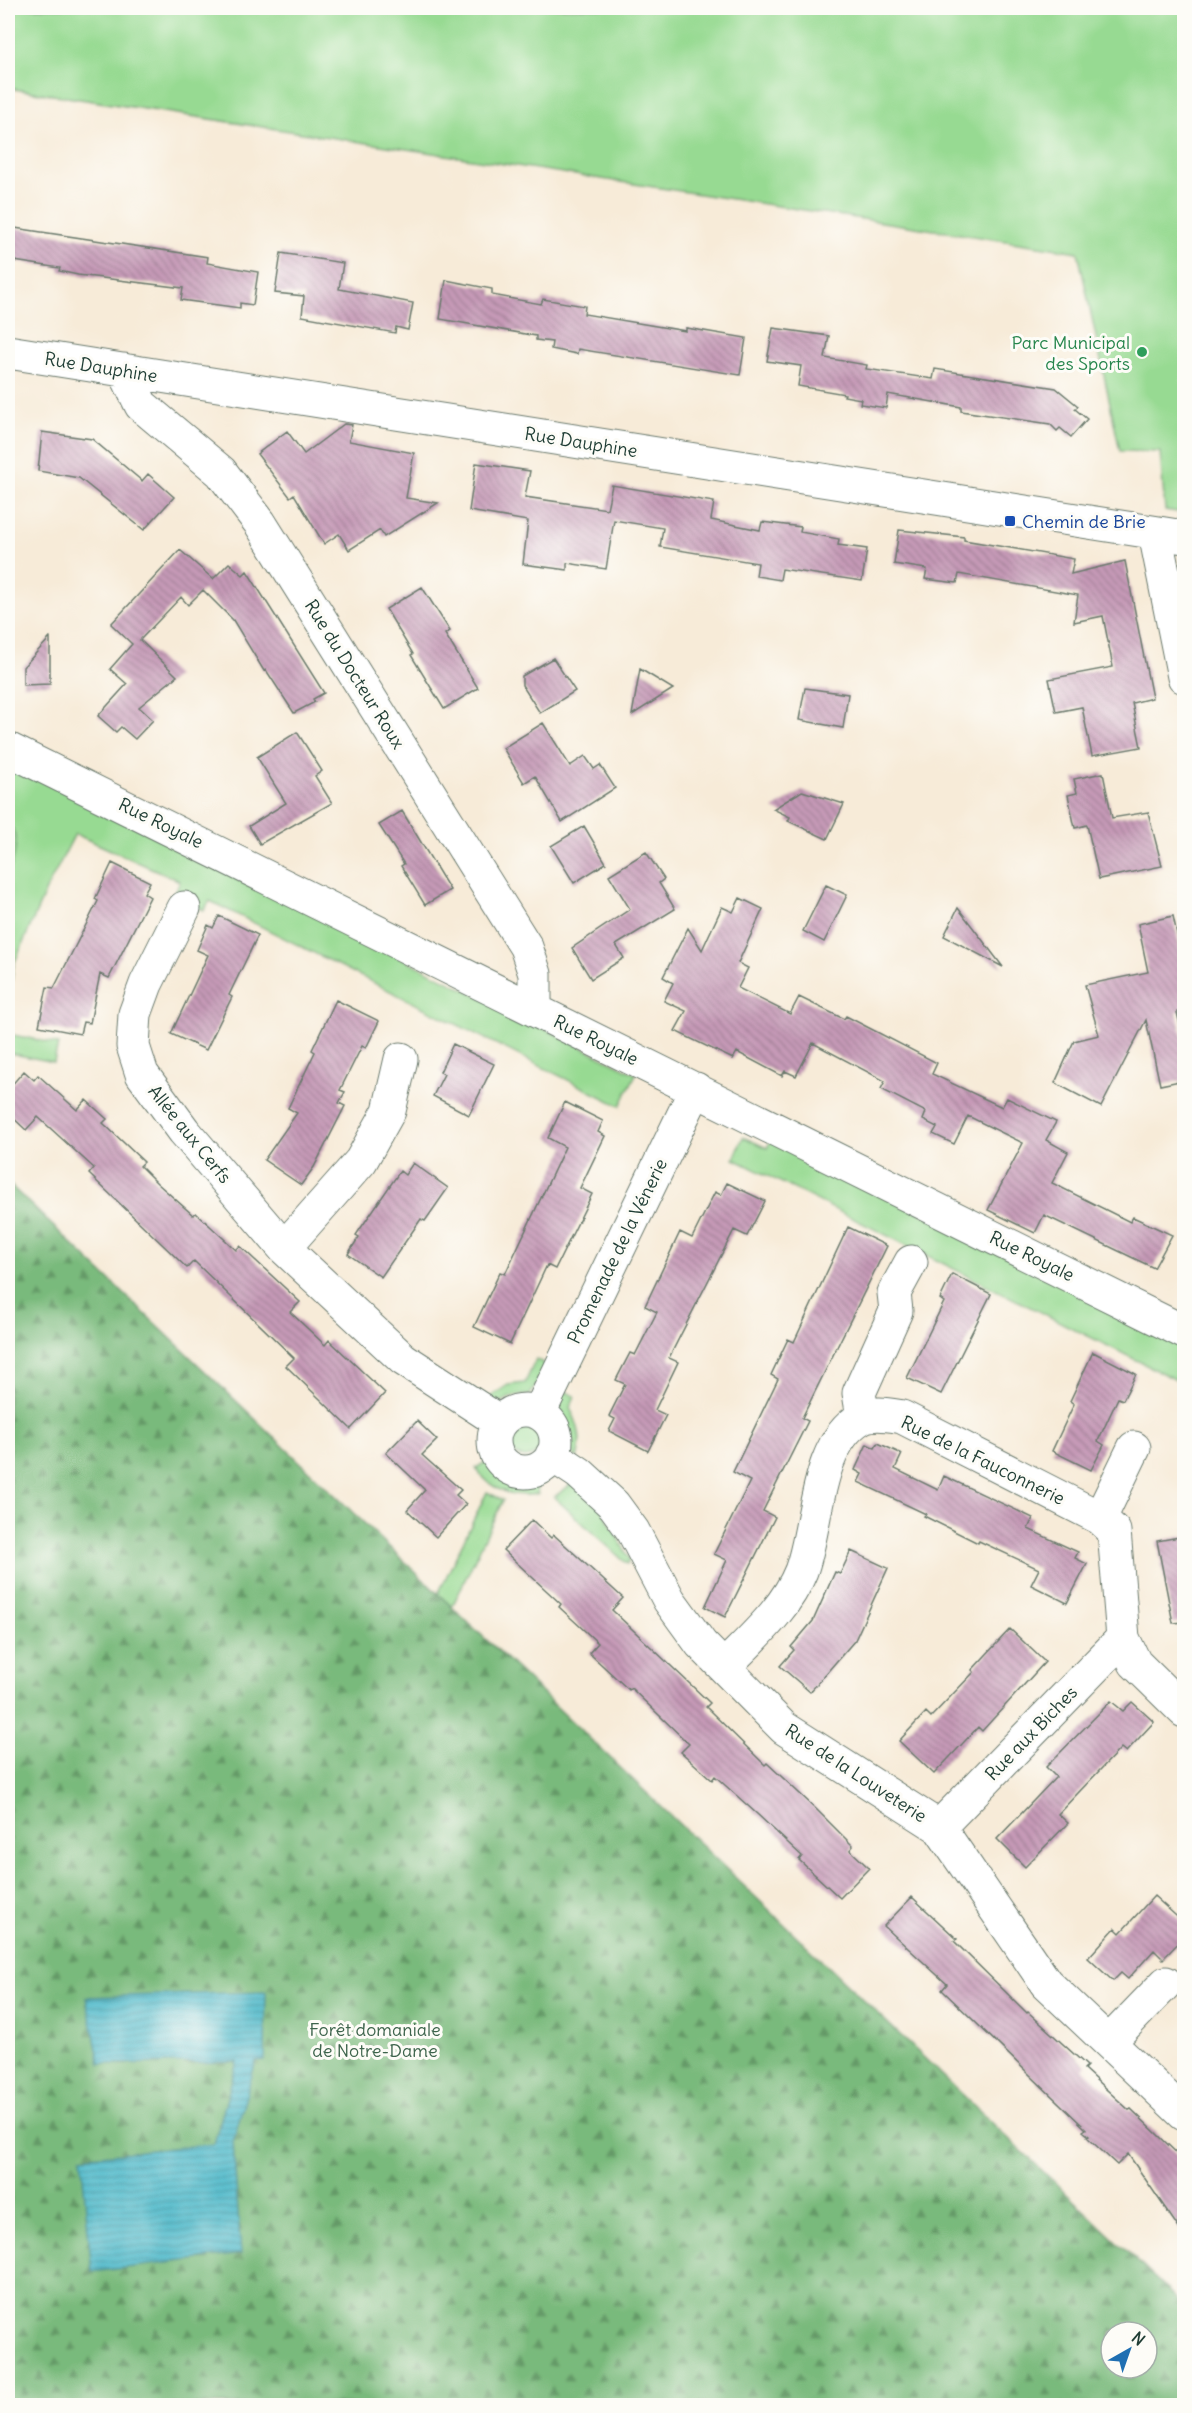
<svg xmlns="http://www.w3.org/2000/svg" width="1192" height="2413" font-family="Delius,sans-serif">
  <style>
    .grass { fill: #97da92; stroke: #5b8c63; stroke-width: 1.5 }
    .forest { fill: url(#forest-firs); stroke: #4c7c58; stroke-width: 1.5; fill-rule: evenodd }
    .wetland { fill: url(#wetland-marsh); stroke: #5b8c63; stroke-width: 1.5 }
    .water { fill: url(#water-rules); stroke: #377c80; stroke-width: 1.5 }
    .building { fill: url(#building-back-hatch) }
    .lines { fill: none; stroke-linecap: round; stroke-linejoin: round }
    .minor-casing { stroke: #6b7a6d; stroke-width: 35 }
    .minor { stroke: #fff; stroke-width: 33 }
    .leisure-dot { fill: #2e9e5b; stroke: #fdfcf7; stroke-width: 2 }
    .transit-dot { fill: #1a4fb4; stroke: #fdfcf7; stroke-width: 2 }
    .labels { text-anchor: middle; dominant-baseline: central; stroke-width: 6; stroke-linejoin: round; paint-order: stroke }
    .leisure-label { font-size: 18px; fill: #27864d; stroke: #fdfcf7; text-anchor: end }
    .street-label { font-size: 18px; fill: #1f3d34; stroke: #fdfcf7 }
    .transit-label { font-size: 18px; fill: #164399; stroke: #fdfcf7; text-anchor: start }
    .park-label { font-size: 18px; fill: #3d644c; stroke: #fdfcf7 }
  </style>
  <defs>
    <pattern id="forest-firs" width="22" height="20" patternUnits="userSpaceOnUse" patternTransform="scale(1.5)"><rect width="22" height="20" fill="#79ba7c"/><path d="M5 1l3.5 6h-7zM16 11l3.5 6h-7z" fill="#639866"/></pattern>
    <pattern id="wetland-marsh" width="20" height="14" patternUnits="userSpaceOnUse" patternTransform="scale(1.5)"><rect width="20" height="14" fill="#97da92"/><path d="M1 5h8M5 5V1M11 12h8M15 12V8" fill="none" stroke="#82bc7e"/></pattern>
    <pattern id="water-rules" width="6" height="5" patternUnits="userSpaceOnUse" patternTransform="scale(1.5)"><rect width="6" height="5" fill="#4fbacb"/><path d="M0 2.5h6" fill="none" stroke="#4198a6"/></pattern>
    <pattern id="building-back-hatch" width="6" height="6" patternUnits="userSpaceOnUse" patternTransform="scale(1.5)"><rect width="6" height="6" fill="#c69ab7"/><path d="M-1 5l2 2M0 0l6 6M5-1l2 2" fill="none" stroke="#a07f96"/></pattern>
  </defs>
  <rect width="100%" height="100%" fill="#fdfcf7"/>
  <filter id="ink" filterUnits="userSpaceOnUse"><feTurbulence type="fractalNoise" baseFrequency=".0167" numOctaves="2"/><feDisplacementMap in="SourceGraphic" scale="12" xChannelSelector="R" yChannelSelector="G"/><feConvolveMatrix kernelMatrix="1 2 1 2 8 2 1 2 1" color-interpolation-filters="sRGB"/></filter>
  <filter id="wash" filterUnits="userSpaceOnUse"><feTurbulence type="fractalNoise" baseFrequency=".008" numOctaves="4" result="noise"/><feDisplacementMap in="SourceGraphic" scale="24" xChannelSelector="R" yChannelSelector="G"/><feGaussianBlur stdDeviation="1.35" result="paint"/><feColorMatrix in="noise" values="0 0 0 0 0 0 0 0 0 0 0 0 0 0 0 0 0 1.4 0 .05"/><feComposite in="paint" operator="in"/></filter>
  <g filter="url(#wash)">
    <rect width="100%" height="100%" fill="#f7ebd8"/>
    <path class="grass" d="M8,8H1184V513L1165,510L1160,452L1120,451L1078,252L8,88Z
      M8,763L636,1074L620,1106L210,901L204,910L173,897L180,881L75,834L46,890L14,964L8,1003C8,962 5,920 8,879C9,858 24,841 8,823Z
      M8,1034L58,1044L54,1062L8,1053Z
      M743,1137L767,1148L771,1139L1184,1343V1384L734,1159Z
      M536,1359L543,1363L545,1369L530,1395C516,1395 506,1397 496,1407L486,1400L508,1385L525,1383Z
      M563,1390L575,1396L570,1407C579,1426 583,1439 577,1459L568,1446L567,1427L558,1412Z
      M508 1440a17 17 0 1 1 34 0a17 17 0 1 1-34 0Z
      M487,1461C499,1478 513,1486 534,1482L538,1494C512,1498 491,1491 476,1468Z
      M573,1483L602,1509L630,1560L627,1564L554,1497Z
      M487,1492L503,1500L452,1607L438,1594Z"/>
    <path class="forest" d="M8,1183L1184,2306V2405H8ZM1111,2332H1147V2368H1111Z"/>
    <path class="wetland" d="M8,823C23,839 13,857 8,876Z"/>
    <path class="water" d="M266,1992L265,2060L256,2061L233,2142L241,2254L92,2272L81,2157L214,2144L237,2062L100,2064L86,1997Z"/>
    <g id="blocks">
      <path class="building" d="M8,227L208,257L207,263L258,272L253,305L240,303V308L181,300L183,288L78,275L59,271L60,268L8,260Z
        M281,253L343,263L339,289L413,303L408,330L396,327L395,333L302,316L304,296L275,293Z
        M446,280L492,289V295L541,304L543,299L585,306L584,314L686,331V328L746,338L740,375L578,349L577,354L551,349L552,342L536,340V336L440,319Z
        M773,328L829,336L825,358L867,365L866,369L933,379L935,369L1056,388L1078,406L1075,409L1087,419L1071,437L1060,428L1057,431L1050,424L961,411V407L888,394L886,408L860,404L861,399L844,396L845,394L798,386L801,366L767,361Z
        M344,424L352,425L349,441L414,453L406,498L438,503L384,537L380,530L349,550L339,534L324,544L294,494L290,497L257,454L287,431L304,454Z
        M42,432L92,439L142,481L148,474L174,497L144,530L79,478L38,471Z
        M476,463L530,471L525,497L607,509L612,485L714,502L711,520L760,530L762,522L801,527L800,532L839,539L838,545L867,549L862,581L782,569L780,580L756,576L758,563L660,547L663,528L614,520L606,569L567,563V570L523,564L528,521L469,511Z
        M899,530L964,537V540L1074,559L1071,574L1125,561L1152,698L1132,703L1141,747L1092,756L1082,707L1056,712L1049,679L1113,667L1103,616L1074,622L1078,595L959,574L957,583L925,579L927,569L894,564Z
        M180,550L213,579L229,563L243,575L247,571L324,693L313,699L315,702L294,713L266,670L264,671L233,620L203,590L188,605L181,597L140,640L177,676L139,707L153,720L135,739L121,727L116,732L98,716L127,684L110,669L132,644L111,624Z
        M422,587L450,631L445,634L478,688L444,709L411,655L413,654L386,609Z
        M50,638V684L23,685V667Z
        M553,658L575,691L540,713L522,685V676Z
        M640,669L673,689L632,715Z
        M805,688L848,694L843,728L799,720Z
        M543,723L570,766L585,756L594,769L600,765L615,788L562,822L535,776L524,783L503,748Z
        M297,732L322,771L315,776L332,803L260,844L249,826L286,803L257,757Z
        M1103,773L1112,818L1148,812L1162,866L1099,879L1087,825L1075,828L1068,795L1077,793L1074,779Z
        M802,791L844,804L827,839L788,821L790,817L773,809Z
        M402,811L450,890L425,905L401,866L404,864L379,825Z
        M584,826L606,863L574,883L551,846Z
        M646,852L664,879L659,883L675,909L616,945L624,958L591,979L572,948L630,909L609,875Z
        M112,863L150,882L144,893L150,897L109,978L100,974L90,1023L83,1022L80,1034L39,1026L47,987L54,988L98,901L95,899Z
        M826,885L847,895L824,942L803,931Z
        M740,898L763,909L738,963L748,968L738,988L790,1014L799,997L844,1019L846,1016L937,1063L932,1074L1002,1107L1007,1098L1056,1122L1046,1140L1068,1152L1052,1183L1130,1222L1133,1217L1172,1235L1154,1268L1044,1215L1035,1233L988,1210L1023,1143L968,1116L954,1144L933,1134L937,1127L923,1120L926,1112L881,1089L885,1081L813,1043L796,1076L785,1071L782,1076L737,1052L733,1059L675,1031L686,1011L664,1001L673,983L663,977L688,928L702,950L722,907L733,912Z
        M958,908L1003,967L944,936Z
        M219,916L258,935L229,995L232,997L206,1050L171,1034L208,955L197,950L208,925L213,928Z
        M1173,916L1185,970V1010L1177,1012L1185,1048V1080L1160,1085L1146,1020L1101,1107L1055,1083L1074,1041L1099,1035L1085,985L1148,972L1138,924Z
        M336,1000L379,1021L366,1048L362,1046L340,1090L345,1092L339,1103L345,1106L314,1167L301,1185L264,1160L297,1113L288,1108L315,1052L312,1050Z
        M453,1044L494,1064L469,1115L433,1096L444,1074L440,1072Z
        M24,1071L34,1080L38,1075L77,1110L86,1100L107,1119L103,1123L144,1162L140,1166L157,1183L193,1215L196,1213L236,1250L240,1246L300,1302L290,1312L325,1345L329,1340L385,1393L351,1429L286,1366L294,1358L194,1261L187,1268L89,1174L94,1168L38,1117L26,1130L8,1113V1089Z
        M565,1102L603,1121L598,1132L605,1136L580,1188L592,1194L555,1269L547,1265L510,1344L474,1327L500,1272L505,1274L565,1147L548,1138Z
        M413,1163L448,1188L425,1221L421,1219L381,1277L348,1254L359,1237L356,1235L400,1171L405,1175Z
        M727,1183L765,1201L747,1236L734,1230L669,1358L678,1362L655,1410L666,1415L648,1451L609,1431L615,1419L609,1416L625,1384L616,1380L630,1353L635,1355L657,1312L645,1306L680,1232L692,1238L715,1192L721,1195Z
        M848,1227L887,1246L802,1418L808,1421L763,1511L775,1517L725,1617L705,1607L727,1560L714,1554L750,1481L733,1472L778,1379L771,1375L788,1339L794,1342Z
        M952,1274L991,1294L941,1394L907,1378L944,1302L940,1299Z
        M1093,1352L1136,1374L1123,1400L1118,1398L1098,1441L1104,1445L1091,1470L1052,1451L1074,1404L1070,1401Z
        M417,1421L437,1440L422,1455L461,1490L456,1495L466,1504L436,1537L407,1510L425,1490L386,1453Z
        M878,1443L902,1454L895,1469L938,1490L944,1476L1033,1518L1028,1529L1078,1552L1075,1558L1087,1564L1067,1603L1031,1585L1039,1569L979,1541L978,1543L924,1516L926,1514L858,1482L862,1474L855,1470L867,1444L875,1448Z
        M532,1520L551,1538L554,1535L623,1598L612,1610L710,1703L706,1707L765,1765L767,1763L815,1808L853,1846L850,1850L869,1868L840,1898L799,1860L802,1856L757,1814L715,1776L712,1780L681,1752L689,1744L631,1688L629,1690L589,1653L598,1643L559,1607L561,1604L503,1550Z
        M1185,1536V1622L1173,1623L1157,1541Z
        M851,1551L888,1568L855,1640L810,1692L780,1666L794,1650L791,1647L813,1621L835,1572L840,1574Z
        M1010,1629L1045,1662L982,1731L978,1727L934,1774L899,1741L926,1712L931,1717L974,1672L972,1670Z
        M1111,1701L1123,1711L1132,1702L1154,1722L1126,1752L1121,1748L1058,1814L1068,1823L1025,1867L997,1839L1056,1777L1046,1767Z
        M1154,1896L1185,1924V1936L1163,1959L1154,1950L1128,1979L1121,1973L1113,1981L1088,1958L1115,1928L1120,1933Z
        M912,1897L957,1939L954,1941L1027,2013L1028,2012L1087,2066L1084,2069L1129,2110L1131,2109L1185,2161V2237L1128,2154L1117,2165L1087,2137L1089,2136L1083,2131L1086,2129L942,1990L947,1984L884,1926Z"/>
    </g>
  </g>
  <g filter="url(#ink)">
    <use href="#blocks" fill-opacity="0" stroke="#6b7a6d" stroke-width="1.5"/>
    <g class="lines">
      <g class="minor-casing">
        <path id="minor" d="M8,352L1184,537
          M124,370L141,405L221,472L260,523L526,947L535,974V1009
          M1155,533L1184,677
          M8,749L1184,1332
          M184,908L146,984L135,1014L133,1046L142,1074L184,1131L284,1248L403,1359L500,1422
          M284,1248L361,1161L389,1111L401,1059
          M494 1441a31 31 0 1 1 62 0a31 31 0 1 1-62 0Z
          M539,1413L696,1089
          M863,1417L859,1393L896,1311L894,1293L911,1262
          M552,1455L579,1473L614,1505L633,1531L669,1600L701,1644L784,1728L939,1827L1046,1983L1184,2114
          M1100,1518L1134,1448
          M724,1667C752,1638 786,1609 801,1571C818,1525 815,1445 861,1418C873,1411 890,1415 902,1417L1100,1518L1114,1531L1123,1638L1135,1663L1184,1711
          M939,1827L1123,1638
          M1109,2042L1166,1983"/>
      </g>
      <use href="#minor" class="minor"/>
    </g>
  </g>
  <circle class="leisure-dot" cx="1142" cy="352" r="6"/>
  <rect class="transit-dot" x="1004" y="515" width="12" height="12" rx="3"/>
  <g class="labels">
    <g class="leisure-label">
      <text x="1130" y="342">Parc Municipal<tspan x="1130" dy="21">des Sports</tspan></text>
    </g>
    <g class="street-label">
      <text transform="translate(101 367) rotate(9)">Rue Dauphine</text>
      <text transform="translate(581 442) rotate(9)">Rue Dauphine</text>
      <text transform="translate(355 674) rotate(58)">Rue du Docteur Roux</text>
      <text transform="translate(161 823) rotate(26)">Rue Royale</text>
      <text transform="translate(596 1040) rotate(26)">Rue Royale</text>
      <text transform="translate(190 1134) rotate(51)">Allée aux Cerfs</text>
      <text transform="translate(617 1251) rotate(-64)">Promenade de la Vénerie</text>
      <text transform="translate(1032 1256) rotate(26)">Rue Royale</text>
      <text transform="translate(983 1460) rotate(26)">Rue de la Fauconnerie</text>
      <text transform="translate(1031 1733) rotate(-46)">Rue aux Biches</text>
      <text transform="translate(856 1773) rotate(33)">Rue de la Louveterie</text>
    </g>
    <g class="transit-label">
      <text x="1022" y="521">Chemin de Brie</text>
    </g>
    <g class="park-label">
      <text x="375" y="2029">Forêt domaniale<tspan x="375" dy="21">de Notre-Dame</tspan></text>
    </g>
  </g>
  <rect width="1192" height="2413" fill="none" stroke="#fdfcf7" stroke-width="30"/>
  <g transform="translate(1129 2350) rotate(40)"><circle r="28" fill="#fdfcf7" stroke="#a4b0a9" stroke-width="1.5"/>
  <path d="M0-4.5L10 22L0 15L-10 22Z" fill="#1f6fb2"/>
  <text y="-9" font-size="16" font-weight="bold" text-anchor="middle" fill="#1f3d34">N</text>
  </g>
</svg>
